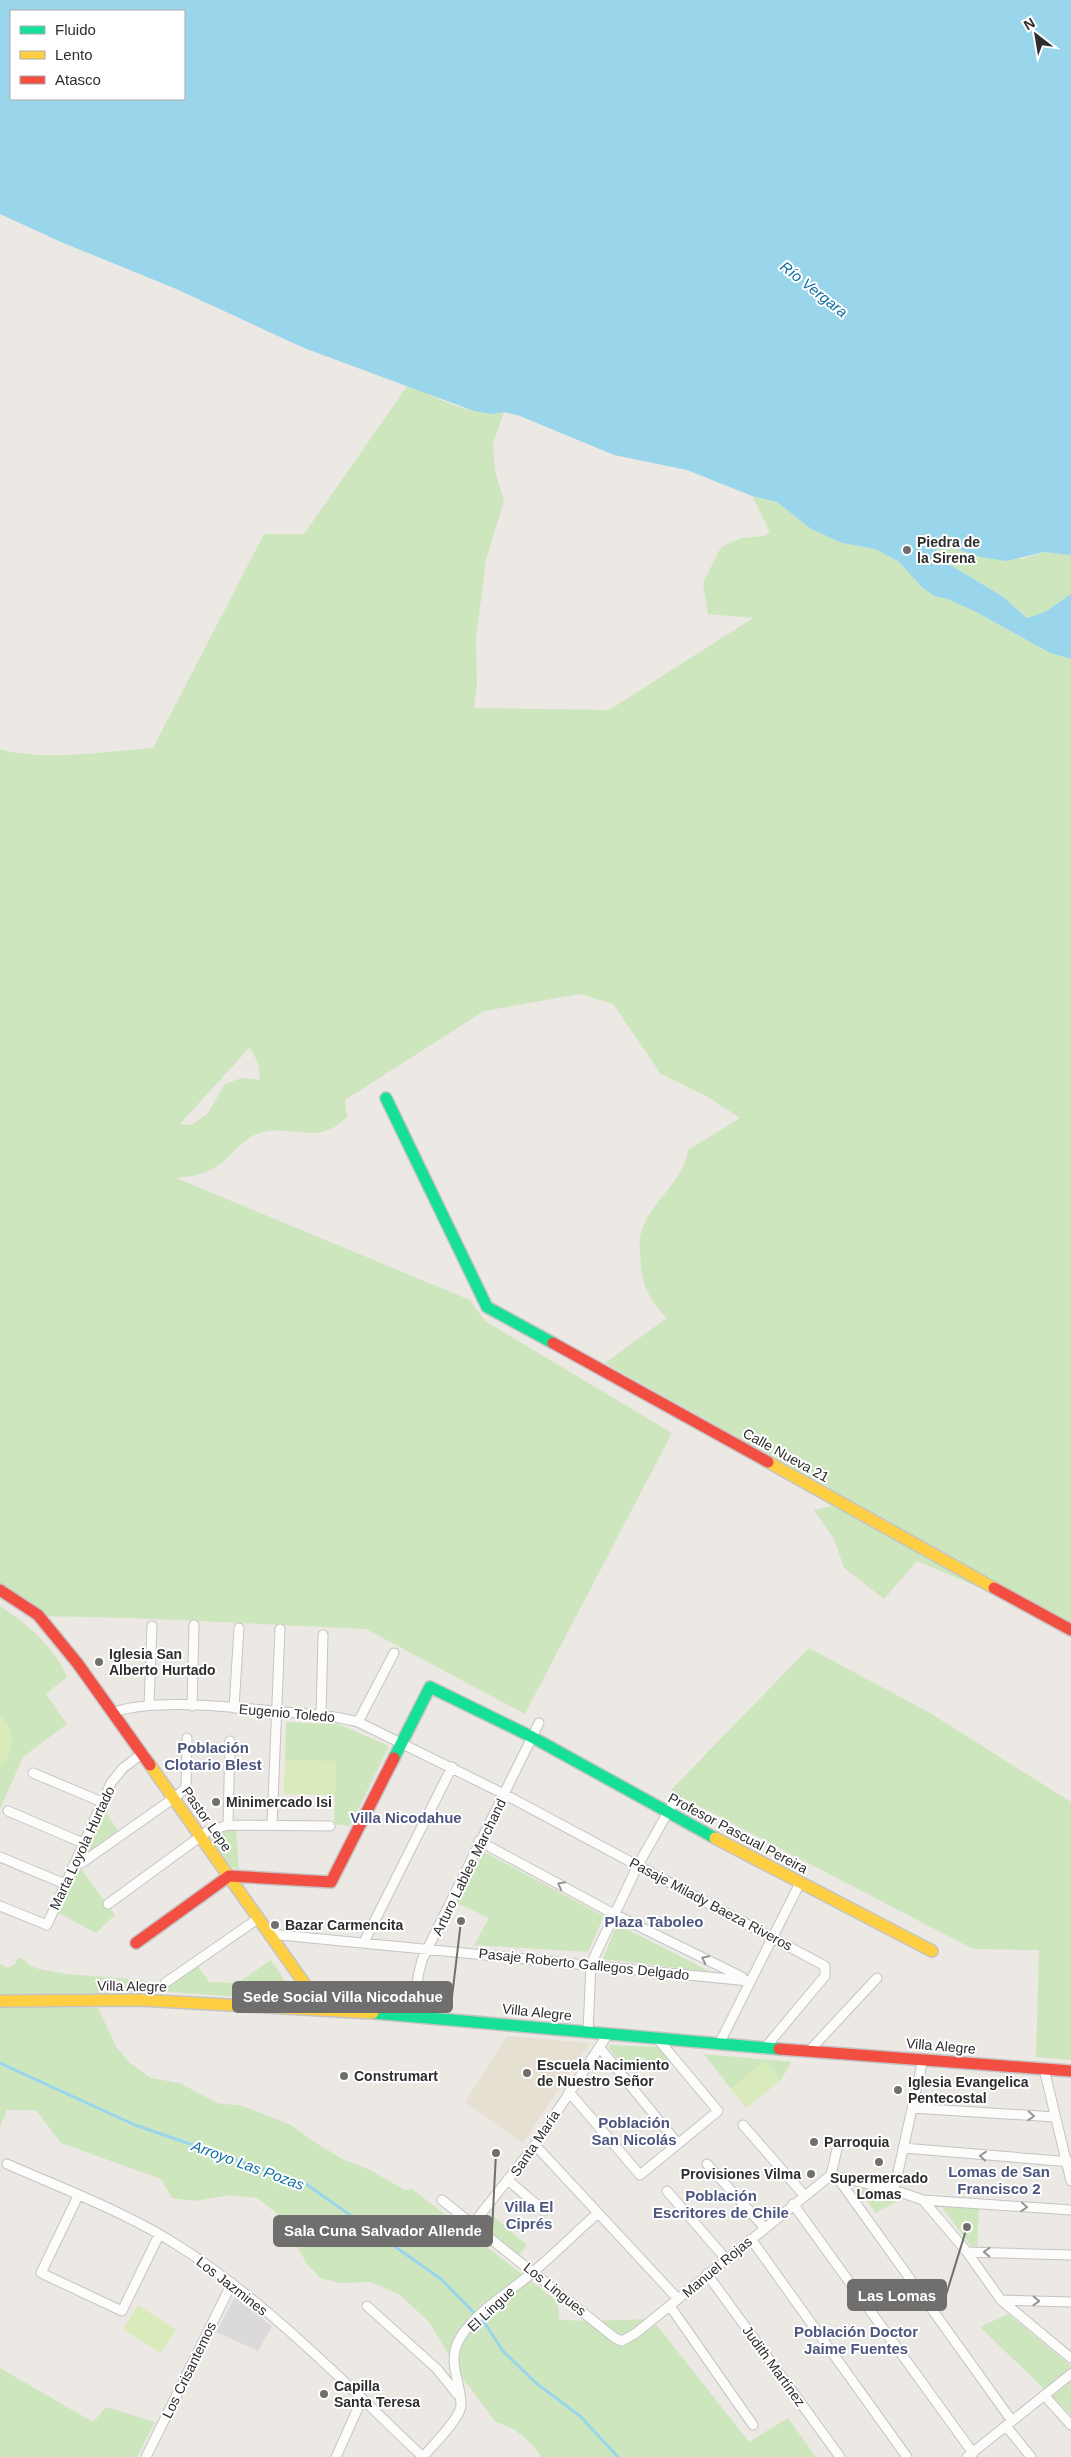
<svg xmlns="http://www.w3.org/2000/svg" width="1071" height="2457" font-family="Helvetica,sans-serif">
  <style>
    .industrial { fill: #dcd9db }
    .education { fill: #e6e0d3 }
    .green { fill: #cee6be; fill-rule: evenodd }
    .pitch { fill: #d9eabb }
    .water { fill: #99d6ec; fill-rule: evenodd }
    .lines { fill: none; stroke-linecap: round; stroke-linejoin: round }
    .stream { stroke: #99d6ec; stroke-width: 3 }
    .street-casing { stroke: #c5c4c5; stroke-width: 11 }
    .fast-casing { stroke: #c5c4c5; stroke-width: 14 }
    .slow-casing { stroke: #c5c4c5; stroke-width: 14 }
    .jam-casing { stroke: #c5c4c5; stroke-width: 14 }
    .street { stroke: #fcfcfb; stroke-width: 9 }
    .fast { stroke: #16e098; stroke-width: 11 }
    .slow { stroke: #ffcf43; stroke-width: 11 }
    .jam { stroke: #f24e42; stroke-width: 11 }
    .oneway { stroke: #959594 }
    .poi-dot { fill: #706f6e; stroke: #fff; stroke-width: 2 }
    .labels { text-anchor: middle; dominant-baseline: central; stroke-width: 4; stroke-linejoin: round; paint-order: stroke }
    .poi-label { font-size: 14px; font-weight: bold; fill: #2e2e2e; stroke: #fff; text-anchor: start }
    .street-label { font-size: 14px; fill: #2e2e2e; stroke: #fff }
    .water-label { font-size: 15px; font-style: italic; fill: #0d6fa3; stroke: #fff }
    .neighbourhood-label { font-size: 15px; font-weight: bold; fill: #4d5680; stroke: #fff }
    .leader { fill: none; stroke: #706f6e; stroke-width: 2 }
    .callout-dot { fill: #706f6e; stroke: #fff; stroke-width: 2 }
    .callout { fill: #706f6e; stroke: #706f6e; stroke-width: 2 }
    .callout-label { font-size: 15px; text-anchor: middle; font-weight: bold; fill: #fff }
  </style>
  <rect width="100%" height="100%" fill="#ece8e4"/>
  <path class="industrial" d="M236,2295L272,2327L258,2351L216,2332Z"/>
  <path class="education" d="M507,2036L590,2043L523,2143L465,2102Z"/>
  <path class="green" d="M408,385C437,398 472,417 504,412L493,444L495,471L504,501L486,560L476,639L477,685L474,708L609,710L753,618L708,614L703,583L721,547L741,538L764,536L770,532L752,496L777,502L811,529L842,543L875,549L885,553L898,561L934,596L948,599L978,613L1050,653L1071,659V1637L987,1591L917,1561L884,1599L844,1568L834,1539L814,1510L853,1502L605,1363L667,1318C652,1305 641,1284 641,1264C640,1256 639,1245 640,1237C645,1206 686,1180 688,1150L740,1118L708,1097L661,1074L613,1004L580,994L484,1011L345,1100L347,1117C318,1146 296,1125 264,1132C245,1135 239,1149 225,1160C208,1174 196,1176 176,1178L470,1300L485,1321L672,1433L525,1714L366,1629L132,1618L40,1616L0,1582V749C43,762 108,751 153,748L264,534H304ZM250,1047L258,1063L260,1080L242,1078L225,1084L207,1114L191,1125L180,1124Z
    M945,545L1022,559L1044,552L1071,555V594L1045,612L1027,618L1002,596L937,557L936,549Z
    M0,1606C26,1623 55,1647 67,1677L46,1694L67,1724L23,1757L0,1809Z
    M809,1648L930,1713L1071,1802V2060L1036,2057L1039,1950L973,1949L670,1791Z
    M286,1722L338,1724L389,1746L350,1826L334,1824L336,1762L285,1760Z
    M106,1812L118,1831L85,1855Z
    M223,1829H236L239,1869L229,1867L211,1841Z
    M484,1852L604,1916L588,1952L474,1945L489,1918L457,1903Z
    M77,1869H81L115,1915L96,1933L58,1913Z
    M617,1924L711,1972L603,1959Z
    M18,1958H22L29,1965L39,1969L67,1974L143,1980L165,1988L198,1966L209,1982L237,1983L271,1960L291,1990L289,1996L282,2000L169,1992L0,1995V1964L8,1968L15,1964Z
    M0,2007L98,2008L117,2048L130,2063L151,2078L180,2083L217,2103L243,2106L291,2125L313,2141L342,2159L368,2169L405,2190L412,2189L558,2302L559,2320L594,2321L652,2319L749,2442L788,2418L816,2457H541L532,2444L515,2430L495,2421L462,2377L429,2322L400,2295L371,2282L340,2283L320,2278L307,2264L280,2216L257,2198L231,2195L194,2201L172,2198L161,2179L61,2143L36,2110H7L0,2127Z
    M610,2045L660,2047L671,2059L657,2072L643,2057L627,2070L609,2048Z
    M704,2054L791,2062L781,2080L765,2061L731,2089Z
    M857,2183L902,2198L876,2213L855,2185Z
    M941,2206L979,2208L977,2247L971,2246Z
    M493,2216L527,2245L518,2256L484,2226Z
    M1008,2314L1071,2366V2415L980,2327Z
    M0,2368L93,2422L106,2407L155,2422L137,2457H0Z"/>
  <path class="pitch" d="M0,1716C18,1730 14,1753 0,1768Z
    M285,1760L336,1761L335,1795L284,1794Z
    M765,2061L781,2080L746,2108L731,2089Z
    M138,2305L176,2330L161,2353L123,2329Z"/>
  <path class="water" d="M0,0H1071V555L1044,552L1006,561L980,557L945,545L936,550L937,557L1002,596L1027,618L1045,612L1071,594V659L1050,653L978,613L948,599L934,596L923,588L898,561L875,549L842,543L811,529L777,502L752,496L687,470L614,455L520,416L504,412L492,414L474,411L304,348L174,288L61,242L0,214ZM11,11H184V99H11Z"/>
  <g class="lines">
    <path class="stream" d="M0,2063L135,2125L306,2184L441,2279L486,2325L503,2351L536,2383L580,2416L618,2457"/>
    <g class="street-casing">
      <path id="street" d="M149,1705L152,1626
        M192,1706L194,1625
        M234,1708L239,1628
        M114,1712C158,1698 227,1707 274,1711C302,1714 330,1714 358,1722L504,1794L825,1966V1976L764,2049
        M321,1715L323,1635
        M358,1722L394,1653
        M33,1773L102,1802
        M8,1811L83,1843
        M228,1825L230,1741
        M272,1825L280,1629
        M479,1841L614,1914L742,1977
        M0,1857L65,1884
        M73,1866L83,1862L174,1798L186,1788L187,1738
        M108,1904L208,1831L228,1825L330,1826
        M0,1906L47,1925L111,1783L123,1768L143,1753
        M270,1934L749,1981
        M364,1942L452,1767
        M165,1983L259,1918
        M415,2015L418,1976L422,1960L539,1723
        M588,2031L591,1964L638,1865L676,1798
        M719,2044L800,1883
        M600,2048L678,2144
        M810,2050L877,1978
        M1044,2069L1071,2181
        M569,2092L640,2175L718,2111L657,2038
        M912,2108L1055,2117
        M743,2125L804,2195
        M535,2145L678,2299
        M903,2148L1071,2162
        M7,2164C66,2190 128,2213 182,2248C271,2306 346,2384 423,2457
        M707,2164L764,2227
        M831,2175L837,2149
        M837,2177L1012,2421
        M509,2181L544,2211
        M894,2190L923,2059
        M667,2191L726,2259
        M78,2196L41,2273L122,2311L159,2235
        M442,2200L615,2338L622,2341L636,2333L831,2175L894,2190L923,2200L967,2252L1001,2300L1071,2358
        M923,2200L1071,2210
        M793,2204L973,2453
        M473,2224L535,2145L608,2034
        M751,2239L907,2457
        M967,2252L1071,2255
        M707,2274L840,2457
        M1001,2300L1071,2302
        M367,2306L437,2369L457,2394
        M670,2306L753,2425
        M1044,2395L1071,2425
        M1006,2426L1031,2457
        M146,2457L232,2283
        M336,2457L362,2399
        M423,2457C432,2446 461,2418 461,2405C461,2381 446,2362 460,2338C477,2310 509,2293 533,2272C556,2253 576,2232 598,2213
        M967,2457L1071,2374"/>
    </g>
    <g class="fast-casing">
      <path id="fast" d="M386,1098L487,1307L553,1343
        M394,1758L430,1687L532,1737L715,1838
        M373,2013L779,2049"/>
    </g>
    <g class="slow-casing">
      <path id="slow" d="M768,1462L994,1588
        M150,1765L309,1990L319,2008
        M715,1838L932,1951
        M0,2001L140,2000L373,2013"/>
    </g>
    <g class="jam-casing">
      <path id="jam" d="M553,1343L768,1462
        M994,1588L1071,1630
        M0,1590L38,1615L78,1664L150,1765
        M136,1943L229,1876L331,1882L394,1758
        M779,2049L1071,2071"/>
    </g>
    <use href="#street" class="street"/>
    <use href="#fast" class="fast"/>
    <use href="#slow" class="slow"/>
    <use href="#jam" class="jam"/>
  </g>
  <defs><path id="oneway-chevron" d="M-2-3.5L2.5 0L-2 3.5" fill="none" stroke-width="1.6" stroke-linecap="round" stroke-linejoin="round" transform="scale(1.25)"/></defs>
  <g class="oneway">
    <use href="#oneway-chevron" transform="translate(561 1885) rotate(-152)"/>
    <use href="#oneway-chevron" transform="translate(705 1959) rotate(-154)"/>
    <use href="#oneway-chevron" transform="translate(1031 2116) rotate(4)"/>
    <use href="#oneway-chevron" transform="translate(983 2156) rotate(-175)"/>
    <use href="#oneway-chevron" transform="translate(1024 2207) rotate(4)"/>
    <use href="#oneway-chevron" transform="translate(987 2252) rotate(-178)"/>
    <use href="#oneway-chevron" transform="translate(1036 2301) rotate(2)"/>
  </g>
  <g class="poi-dot">
    <circle cx="907" cy="550" r="5"/>
    <circle cx="99" cy="1662" r="5"/>
    <circle cx="216" cy="1802" r="5"/>
    <circle cx="275" cy="1925" r="5"/>
    <circle cx="527" cy="2073" r="5"/>
    <circle cx="344" cy="2076" r="5"/>
    <circle cx="898" cy="2090" r="5"/>
    <circle cx="814" cy="2142" r="5"/>
    <circle cx="879" cy="2162" r="5"/>
    <circle cx="811" cy="2174" r="5"/>
    <circle cx="324" cy="2394" r="5"/>
  </g>
  <g class="labels">
    <g class="poi-label">
      <text x="917" y="542">Piedra de<tspan x="917" dy="16">la Sirena</tspan></text>
      <text x="109" y="1654">Iglesia San<tspan x="109" dy="16">Alberto Hurtado</tspan></text>
      <text x="226" y="1802">Minimercado Isi</text>
      <text x="285" y="1925">Bazar Carmencita</text>
      <text x="537" y="2065">Escuela Nacimiento<tspan x="537" dy="16">de Nuestro Señor</tspan></text>
      <text x="354" y="2076">Construmart</text>
      <text x="908" y="2082">Iglesia Evangelica<tspan x="908" dy="16">Pentecostal</tspan></text>
      <text x="824" y="2142">Parroquia</text>
      <text x="801" y="2174" text-anchor="end">Provisiones Vilma</text>
      <text x="879" y="2178" text-anchor="middle">Supermercado<tspan x="879" dy="16">Lomas</tspan></text>
      <text x="334" y="2386">Capilla<tspan x="334" dy="16">Santa Teresa</tspan></text>
    </g>
    <g class="street-label">
      <text transform="translate(786 1455) rotate(29)">Calle Nueva 21</text>
      <text transform="translate(287 1713) rotate(5)">Eugenio Toledo</text>
      <text transform="translate(207 1819) rotate(55)">Pastor Lepe</text>
      <text transform="translate(738 1833) rotate(28)">Profesor Pascual Pereira</text>
      <text transform="translate(82 1848) rotate(-65)">Marta Loyola Hurtado</text>
      <text transform="translate(469 1867) rotate(-64)">Arturo Lablee Marchand</text>
      <text transform="translate(711 1904) rotate(28)">Pasaje Milady Baeza Riveros</text>
      <text transform="translate(584 1964) rotate(6)">Pasaje Roberto Gallegos Delgado</text>
      <text transform="translate(132 1986) rotate(1)">Villa Alegre</text>
      <text transform="translate(537 2012) rotate(6)">Villa Alegre</text>
      <text transform="translate(941 2046) rotate(5)">Villa Alegre</text>
      <text transform="translate(535 2143) rotate(-56)">Santa María</text>
      <text transform="translate(717 2267) rotate(-40)">Manuel Rojas</text>
      <text transform="translate(232 2286) rotate(38)">Los Jazmines</text>
      <text transform="translate(555 2289) rotate(39)">Los Lingues</text>
      <text transform="translate(491 2309) rotate(-43)">El Lingue</text>
      <text transform="translate(774 2366) rotate(54)">Judith Martínez</text>
      <text transform="translate(189 2370) rotate(-64)">Los Crisantemos</text>
    </g>
    <g class="water-label">
      <text transform="translate(814 289) rotate(38)">Río Vergara</text>
      <text transform="translate(248 2165) rotate(20)">Arroyo Las Pozas</text>
    </g>
    <g class="neighbourhood-label">
      <text x="213" y="1747">Población<tspan x="213" dy="17">Clotario Blest</tspan></text>
      <text x="406" y="1817">Villa Nicodahue</text>
      <text x="654" y="1921">Plaza Taboleo</text>
      <text x="634" y="2122">Población<tspan x="634" dy="17">San Nicolás</tspan></text>
      <text x="999" y="2171">Lomas de San<tspan x="999" dy="17">Francisco 2</tspan></text>
      <text x="721" y="2195">Población<tspan x="721" dy="17">Escritores de Chile</tspan></text>
      <text x="529" y="2206">Villa El<tspan x="529" dy="17">Ciprés</tspan></text>
      <text x="856" y="2331">Población Doctor<tspan x="856" dy="17">Jaime Fuentes</tspan></text>
    </g>
  </g>
  <path class="leader" d="M461 1921L452 1997M496 2153L492 2231M967 2227L946 2295"/>
  <g class="callout-dot">
    <circle cx="461" cy="1921" r="5"/>
    <circle cx="496" cy="2153" r="5"/>
    <circle cx="967" cy="2227" r="5"/>
  </g>
  <g class="callout">
    <rect x="233" y="1982" width="219" height="30" rx="5"/>
    <rect x="274" y="2216" width="218" height="30" rx="5"/>
    <rect x="848" y="2280" width="98" height="30" rx="5"/>
  </g>
  <g class="callout-label">
    <text x="343" y="2002">Sede Social Villa Nicodahue</text>
    <text x="383" y="2236">Sala Cuna Salvador Allende</text>
    <text x="897" y="2301">Las Lomas</text>
  </g>
  <rect x="10" y="10" width="175" height="90" fill="#ffffff" stroke="#ababab"/>
  <rect x="20" y="26" width="25" height="8" fill="#16e098" stroke="#ababab"/>
  <text x="55" y="35" font-size="15" fill="#2e2e2e">Fluido</text>
  <rect x="20" y="51" width="25" height="8" fill="#ffcf43" stroke="#ababab"/>
  <text x="55" y="60" font-size="15" fill="#2e2e2e">Lento</text>
  <rect x="20" y="76" width="25" height="8" fill="#f24e42" stroke="#ababab"/>
  <text x="55" y="85" font-size="15" fill="#2e2e2e">Atasco</text>
  <g transform="translate(1036 35) rotate(329)" stroke="#ffffff" stroke-width="4" paint-order="stroke">
  <path d="M0-4L9 19L0 12L-9 19Z" fill="#2e2e2e"/>
  <text y="-8" font-size="14" font-weight="bold" text-anchor="middle" fill="#2e2e2e">N</text>
  </g>
</svg>
